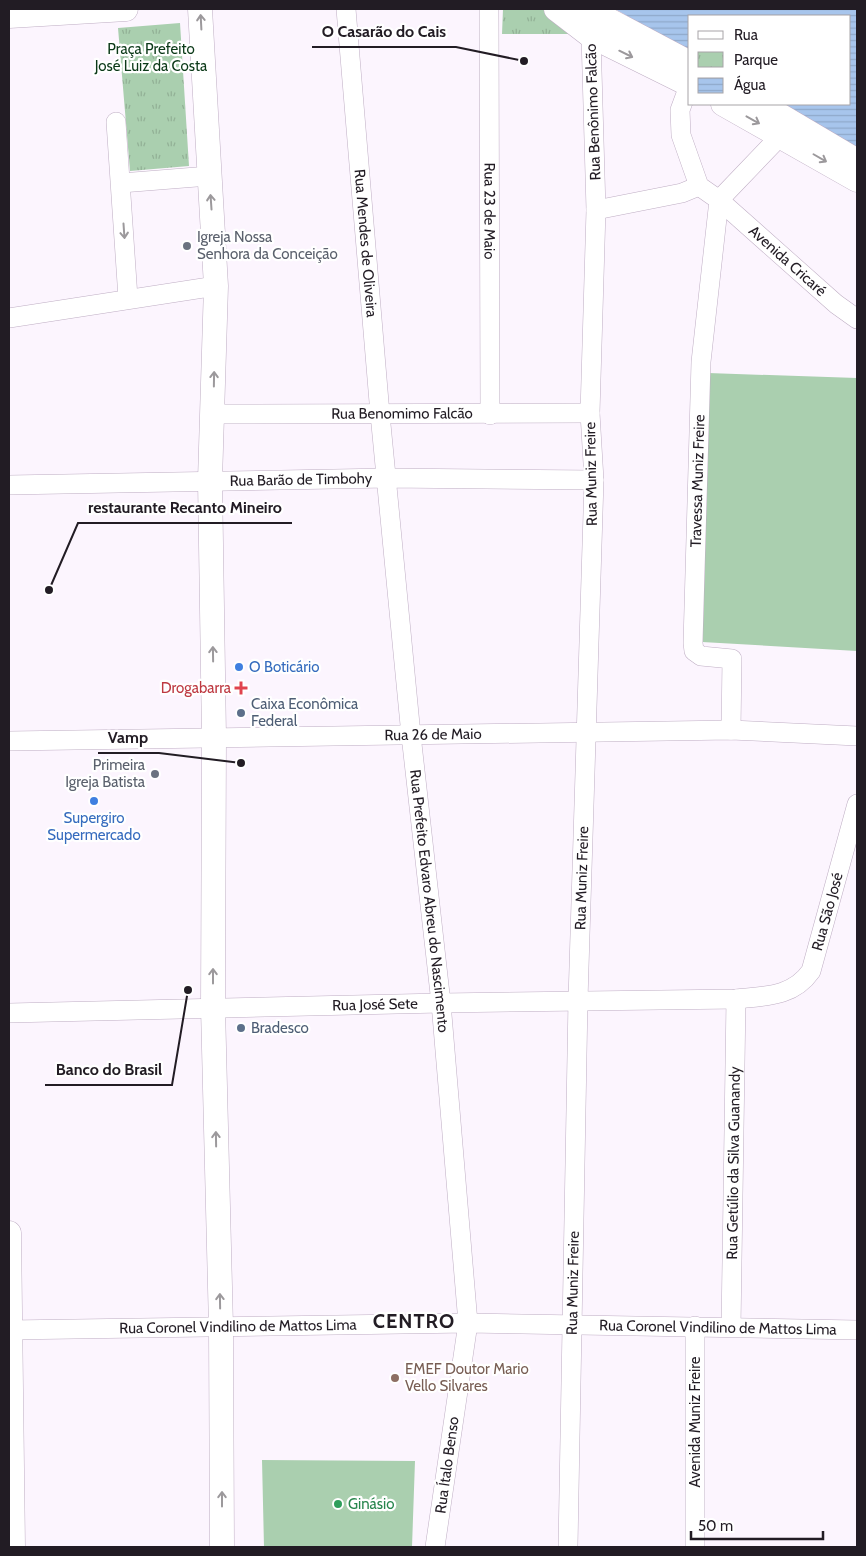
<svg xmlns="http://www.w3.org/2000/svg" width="866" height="1556" font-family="Cabin,sans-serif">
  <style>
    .grass { fill: #aacfaf }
    .park { fill: url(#park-tufts) }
    .water { fill: url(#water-rules) }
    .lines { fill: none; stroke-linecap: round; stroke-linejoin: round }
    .minor-casing { stroke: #bfaec4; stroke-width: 20 }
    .tertiary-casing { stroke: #bfaec4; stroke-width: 25 }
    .minor { stroke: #fff; stroke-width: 19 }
    .tertiary { stroke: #fff; stroke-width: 24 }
    .oneway { stroke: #9c999c }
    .worship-dot { fill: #6b7280; stroke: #fff; stroke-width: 2 }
    .shop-dot { fill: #3f7fe0; stroke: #fff; stroke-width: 2 }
    .health-dot { fill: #e0444e; stroke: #fff; stroke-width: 2 }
    .service-dot { fill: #5c6f8a; stroke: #fff; stroke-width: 2 }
    .education-dot { fill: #8d6e63; stroke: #fff; stroke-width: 2 }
    .leisure-dot { fill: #2e9e5b; stroke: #fff; stroke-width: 2 }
    .labels { text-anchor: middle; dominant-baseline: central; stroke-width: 4.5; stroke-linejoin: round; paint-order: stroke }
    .park-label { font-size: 15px; fill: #0b3918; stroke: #fff }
    .street-label { font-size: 15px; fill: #221c24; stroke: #fff }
    .worship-label { font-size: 15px; fill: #5b616d; stroke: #fff; text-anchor: start }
    .shop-label { font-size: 15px; fill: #366cbe; stroke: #fff; text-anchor: start }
    .health-label { font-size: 15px; fill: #be3a42; stroke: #fff; text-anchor: end }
    .service-label { font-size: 15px; fill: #4e5e75; stroke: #fff; text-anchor: start }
    .education-label { font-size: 15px; fill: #785e54; stroke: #fff; text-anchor: start }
    .leisure-label { font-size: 15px; fill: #27864d; stroke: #fff; text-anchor: start }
    .district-label { font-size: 20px; font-weight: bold; letter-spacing: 1px; fill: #221c24; stroke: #fff }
    .leader { fill: none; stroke: #221c24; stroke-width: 2 }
    .callout-dot { fill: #221c24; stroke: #fff; stroke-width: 2 }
    .callout-label { font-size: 16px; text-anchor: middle; font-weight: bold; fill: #221c24; stroke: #fff; stroke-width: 4.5; stroke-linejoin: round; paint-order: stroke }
  </style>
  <defs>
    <pattern id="park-tufts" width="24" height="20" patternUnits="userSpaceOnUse" patternTransform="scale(1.25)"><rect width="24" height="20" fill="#aacfaf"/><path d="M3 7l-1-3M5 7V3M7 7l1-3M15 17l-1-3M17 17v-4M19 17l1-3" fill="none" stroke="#92b196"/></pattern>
    <pattern id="water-rules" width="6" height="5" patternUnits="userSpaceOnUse" patternTransform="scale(1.25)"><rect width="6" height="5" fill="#a7c5ec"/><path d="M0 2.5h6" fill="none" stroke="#8fa9ca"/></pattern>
  </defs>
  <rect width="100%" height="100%" fill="#fcf5fe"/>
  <path class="grass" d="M708,373L857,378V651L702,642Z
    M262,1460L415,1461L412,1547H264Z"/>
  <path class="park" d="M503,9H545L585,34H502Z
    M180,23L189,166L130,171L118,28Z"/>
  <path class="water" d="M615,9H857V148L781,104H850V16H690V52Z"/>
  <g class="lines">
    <g class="minor-casing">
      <g id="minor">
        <path id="s1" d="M346,9L380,414L411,735L441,1003L468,1323L435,1547"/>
        <path id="s2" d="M489,9L490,415"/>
        <path id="s3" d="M690,83L680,110L681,135L699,186L719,200L836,304L857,319"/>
        <path d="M116,122L128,298"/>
        <path d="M121,183L209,176"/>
        <path d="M596,210L682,193L699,186"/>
        <path d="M9,318L216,286"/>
        <path id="s4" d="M214,414L590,413"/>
        <path id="s5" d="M9,485L387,478L594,480"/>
        <path id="s6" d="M731,730L732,659L701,656L694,651L693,643L701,362L719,200L788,128"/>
        <path id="s7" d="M9,741L731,730L857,736"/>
        <path id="s8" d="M9,1013L441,1003L736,999C765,996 793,997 811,971L857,804"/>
        <path d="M695,1326V1547"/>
        <path id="s9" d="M731,1327L736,999"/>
        <path id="s10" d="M9,1330L468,1323L857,1330"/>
        <path id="s11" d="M568,1547L578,1000L594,480L590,413L596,210L591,36L596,25"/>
      </g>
    </g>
    <g class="tertiary-casing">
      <path id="tertiary" d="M200,9L216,286L210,480L214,737L213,1008L221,1327L222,1547
        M556,9L591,36L690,85
        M588,9L690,63
        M9,16L126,9
        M723,104L857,180
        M761,104L854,159
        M9,1233L13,1547"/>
    </g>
    <use href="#minor" class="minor"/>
    <use href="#tertiary" class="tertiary"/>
  </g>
  <defs><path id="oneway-shaft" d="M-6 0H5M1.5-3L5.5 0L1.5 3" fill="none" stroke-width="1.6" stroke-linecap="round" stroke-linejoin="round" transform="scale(1.25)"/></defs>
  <g class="oneway">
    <use href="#oneway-shaft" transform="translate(201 22) rotate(-93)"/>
    <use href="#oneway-shaft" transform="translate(626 54) rotate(26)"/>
    <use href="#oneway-shaft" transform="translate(753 120) rotate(29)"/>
    <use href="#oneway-shaft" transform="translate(820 158) rotate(30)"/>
    <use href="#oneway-shaft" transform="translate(211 202) rotate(-94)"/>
    <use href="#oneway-shaft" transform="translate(124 231) rotate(86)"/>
    <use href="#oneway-shaft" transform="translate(214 379) rotate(-89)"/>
    <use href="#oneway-shaft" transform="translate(213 654) rotate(-91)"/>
    <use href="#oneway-shaft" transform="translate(213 976) rotate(-90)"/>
    <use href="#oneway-shaft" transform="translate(216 1139) rotate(-91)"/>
    <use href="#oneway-shaft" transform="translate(220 1301) rotate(-91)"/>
    <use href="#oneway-shaft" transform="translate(222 1499) rotate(-90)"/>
  </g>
  <g class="worship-dot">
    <circle cx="187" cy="246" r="5"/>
    <circle cx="155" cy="774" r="5"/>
  </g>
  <g class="shop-dot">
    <circle cx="239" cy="667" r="5"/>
    <circle cx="94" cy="801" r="5"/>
  </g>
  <path class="health-dot" d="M238.5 680.5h5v5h5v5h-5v5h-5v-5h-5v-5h5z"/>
  <g class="service-dot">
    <circle cx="241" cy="713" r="5"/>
    <circle cx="241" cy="1028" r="5"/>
  </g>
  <circle class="education-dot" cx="395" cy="1378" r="5"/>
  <circle class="leisure-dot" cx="338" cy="1504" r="5"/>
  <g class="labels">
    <g class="park-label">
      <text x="151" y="49">Praça Prefeito<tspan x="151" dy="17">José Luiz da Costa</tspan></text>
    </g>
    <g class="street-label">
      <text transform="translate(593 112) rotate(-92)">Rua Benônimo Falcão</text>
      <text stroke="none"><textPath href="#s2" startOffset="202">Rua 23 de Maio</textPath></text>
      <text stroke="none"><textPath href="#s1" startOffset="235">Rua Mendes de Oliveira</textPath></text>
      <text stroke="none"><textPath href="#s3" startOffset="224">Avenida Cricaré</textPath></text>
      <text stroke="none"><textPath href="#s4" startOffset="188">Rua Benomimo Falcão</textPath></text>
      <text transform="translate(591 474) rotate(-91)">Rua Muniz Freire</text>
      <text stroke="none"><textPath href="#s5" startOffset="292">Rua Barão de Timbohy</textPath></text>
      <text stroke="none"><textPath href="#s6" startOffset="281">Travessa Muniz Freire</textPath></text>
      <text stroke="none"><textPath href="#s7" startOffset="424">Rua 26 de Maio</textPath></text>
      <text stroke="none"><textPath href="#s11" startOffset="669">Rua Muniz Freire</textPath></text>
      <text stroke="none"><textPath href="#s1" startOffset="896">Rua Prefeito Edvaro Abreu do Nascimento</textPath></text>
      <text stroke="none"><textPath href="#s8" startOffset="872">Rua São José</textPath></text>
      <text stroke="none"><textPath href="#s8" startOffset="366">Rua José Sete</textPath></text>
      <text stroke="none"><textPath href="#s9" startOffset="164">Rua Getúlio da Silva Guanandy</textPath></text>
      <text stroke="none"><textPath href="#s11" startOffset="264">Rua Muniz Freire</textPath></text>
      <text stroke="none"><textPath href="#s10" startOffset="229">Rua Coronel Vindilino de Mattos Lima</textPath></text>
      <text stroke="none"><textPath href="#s10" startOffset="709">Rua Coronel Vindilino de Mattos Lima</textPath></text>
      <text transform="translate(695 1422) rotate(-90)">Avenida Muniz Freire</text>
      <text transform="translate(447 1465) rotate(-82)">Rua Ítalo Benso</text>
    </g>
    <g class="worship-label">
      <text x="197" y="237">Igreja Nossa<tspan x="197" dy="17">Senhora da Conceição</tspan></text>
      <text x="145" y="765" text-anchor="end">Primeira<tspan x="145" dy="17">Igreja Batista</tspan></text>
    </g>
    <g class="shop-label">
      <text x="249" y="667">O Boticário</text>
      <text x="94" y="818" text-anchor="middle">Supergiro<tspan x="94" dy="17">Supermercado</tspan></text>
    </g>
    <g class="health-label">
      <text x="231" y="688">Drogabarra</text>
    </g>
    <g class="service-label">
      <text x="251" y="704">Caixa Econômica<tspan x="251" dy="17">Federal</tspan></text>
      <text x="251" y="1028">Bradesco</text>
    </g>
    <g class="education-label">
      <text x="405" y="1369">EMEF Doutor Mario<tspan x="405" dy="17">Vello Silvares</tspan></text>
    </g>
    <g class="leisure-label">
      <text x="348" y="1504">Ginásio</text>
    </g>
    <g class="district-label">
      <text x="414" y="1321">CENTRO</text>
    </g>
  </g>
  <path class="leader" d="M524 61L456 47H312M49 590L78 523H292M241 763L159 753H98M188 990L172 1085H45"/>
  <g class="callout-dot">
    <circle cx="524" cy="61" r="5"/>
    <circle cx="49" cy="590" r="5"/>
    <circle cx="241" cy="763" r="5"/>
    <circle cx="188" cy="990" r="5"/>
  </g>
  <g class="callout-label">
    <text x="384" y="37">O Casarão do Cais</text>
    <text x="185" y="513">restaurante Recanto Mineiro</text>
    <text x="128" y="743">Vamp</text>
    <text x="109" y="1075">Banco do Brasil</text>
  </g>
  <rect width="866" height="1556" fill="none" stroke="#221c24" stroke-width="20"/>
  <rect x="688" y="15" width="162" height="90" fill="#ffffff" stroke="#a7a4a7"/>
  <rect x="698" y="31" width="25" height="8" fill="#ffffff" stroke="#a7a4a7"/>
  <text x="734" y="40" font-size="15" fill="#221c24">Rua</text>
  <rect x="698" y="52" width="25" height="15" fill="url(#park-tufts)" stroke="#a7a4a7"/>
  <text x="734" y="65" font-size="15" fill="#221c24">Parque</text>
  <rect x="698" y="78" width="25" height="15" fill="url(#water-rules)" stroke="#a7a4a7"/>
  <text x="734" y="90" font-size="15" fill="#221c24">Água</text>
  <path d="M691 1531v8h132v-8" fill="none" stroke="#221c24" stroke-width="2.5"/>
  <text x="698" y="1531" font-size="15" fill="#221c24" stroke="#ffffff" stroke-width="4" paint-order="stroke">50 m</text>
</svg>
